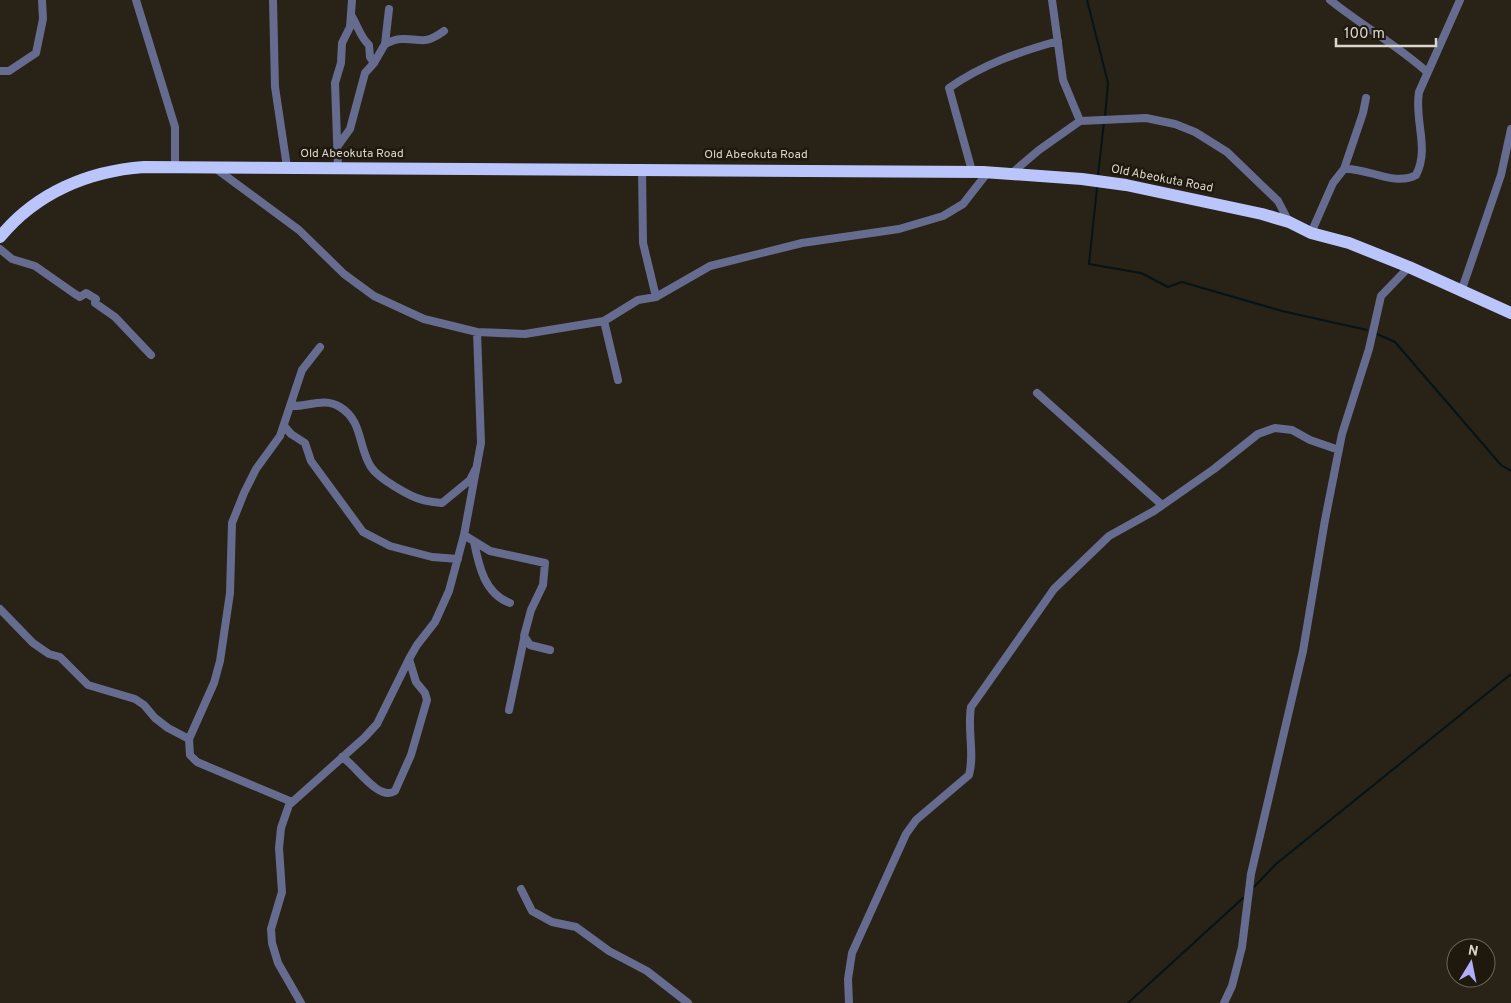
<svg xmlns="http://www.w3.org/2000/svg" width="1511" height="1003" font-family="Overpass,sans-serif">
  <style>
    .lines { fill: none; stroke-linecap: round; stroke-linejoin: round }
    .stream { stroke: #041418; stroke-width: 2 }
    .minor { stroke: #656c8f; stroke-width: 8 }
    .trunk { stroke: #bac5fc; stroke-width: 12 }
    .labels { text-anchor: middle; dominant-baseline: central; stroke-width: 5; stroke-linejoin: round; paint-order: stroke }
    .street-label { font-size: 12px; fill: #dad6ce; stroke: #1f190d }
  </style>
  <rect width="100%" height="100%" fill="#292216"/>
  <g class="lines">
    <path class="stream" d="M1087,0L1108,83L1105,117
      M1098,175L1104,122
      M1097,188L1089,264L1141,273L1168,287L1182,282L1282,311L1367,330
      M1377,334L1395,342L1501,465L1511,471
      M1254,887L1276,864L1511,674
      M1128,1003L1243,898"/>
    <path class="minor" d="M136,0L175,127V166
      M273,0L275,87L287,167
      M1052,0L1063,80L1080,121
      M1330,0C1361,25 1397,45 1427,72
      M351,15C358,26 360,37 369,45L370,57L374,63
      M385,44C390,42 395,39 401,39C422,38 423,46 444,31
      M0,71H9L36,53L43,19L42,0
      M337,147L350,129L365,73L374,63L385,44L389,9
      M215,168L299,230L344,274L374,296L424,319L477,332L525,334L604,321L638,300L656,297L710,266L802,243L899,229L943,216L963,204L988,172
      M338,168L335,83L341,63L342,43L350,27L352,0
      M642,169L643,243L656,297
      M1344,169L1363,113L1366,98
      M972,171L949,88C983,64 1019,52 1058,41
      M1012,173L1039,150L1080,121L1146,118L1175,124L1195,132L1227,152L1278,201L1289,222
      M1311,233L1333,183L1344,169C1366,167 1395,187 1416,175C1430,149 1414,120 1419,92L1460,0
      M0,249L12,259L35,266L75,294L80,297L86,293L96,299L95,303L115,317L151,355
      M1462,289L1501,175L1511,129
      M604,321L618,380
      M1037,393L1162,505
      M291,406C308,407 324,397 340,407C363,421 358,447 371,467C378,478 410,497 423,500C429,502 436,502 442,503L470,480L475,470
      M284,426L291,434L305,443L311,461L363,532L390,546L432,557L458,559
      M464,535L490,551L545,563L543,585L531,610L524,636L530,645L550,650
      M474,542C479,567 485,594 510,603
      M0,609L33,643L49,654L60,657L88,685L135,699L144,705L155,718L168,728L189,739L190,755L197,762L292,802
      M509,710L524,639
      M189,739L214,683L220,661L230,593L232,523L244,493L256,469L280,436L302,370L320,347
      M342,757C355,764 378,802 395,791L411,755L427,700L425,693L416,682L409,659
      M521,889L532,911L552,922L576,927L609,951L647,971L688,1003
      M301,1003L278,963L272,943L271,929L282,892L279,848L281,828L289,805L364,738L377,724L409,659L417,645L435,622L449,591L464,535L481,443L477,332
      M849,1003L848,979L852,953L906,834L916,820L969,775C975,754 967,730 971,707L1054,589L1109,536L1154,511L1214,469L1258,434L1275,428L1292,430L1310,440L1339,450
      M1224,1003L1232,986L1242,947L1251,874L1303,651L1325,520L1342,434L1369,349L1381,296L1409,267"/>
    <path class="trunk" d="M0,237C36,193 88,171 144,167L983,172L1082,179L1126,185L1262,214L1289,222L1311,233L1349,243L1409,267L1511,313"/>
  </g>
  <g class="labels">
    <g class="street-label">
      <text x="352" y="154">Old Abeokuta Road</text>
      <text x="756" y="155">Old Abeokuta Road</text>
      <text transform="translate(1162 179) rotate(11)">Old Abeokuta Road</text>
    </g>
  </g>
  <g transform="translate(1471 963) rotate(10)"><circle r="24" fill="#1f190d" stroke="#6a655a"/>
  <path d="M0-4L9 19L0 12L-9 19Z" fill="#b2adf9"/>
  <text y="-8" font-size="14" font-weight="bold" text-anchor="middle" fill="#dad6ce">N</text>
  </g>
  <path d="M1336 38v8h100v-8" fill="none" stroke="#dad6ce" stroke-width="2.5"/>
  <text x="1344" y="38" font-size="15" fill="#dad6ce" stroke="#1f190d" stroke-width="4" paint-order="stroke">100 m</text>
</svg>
